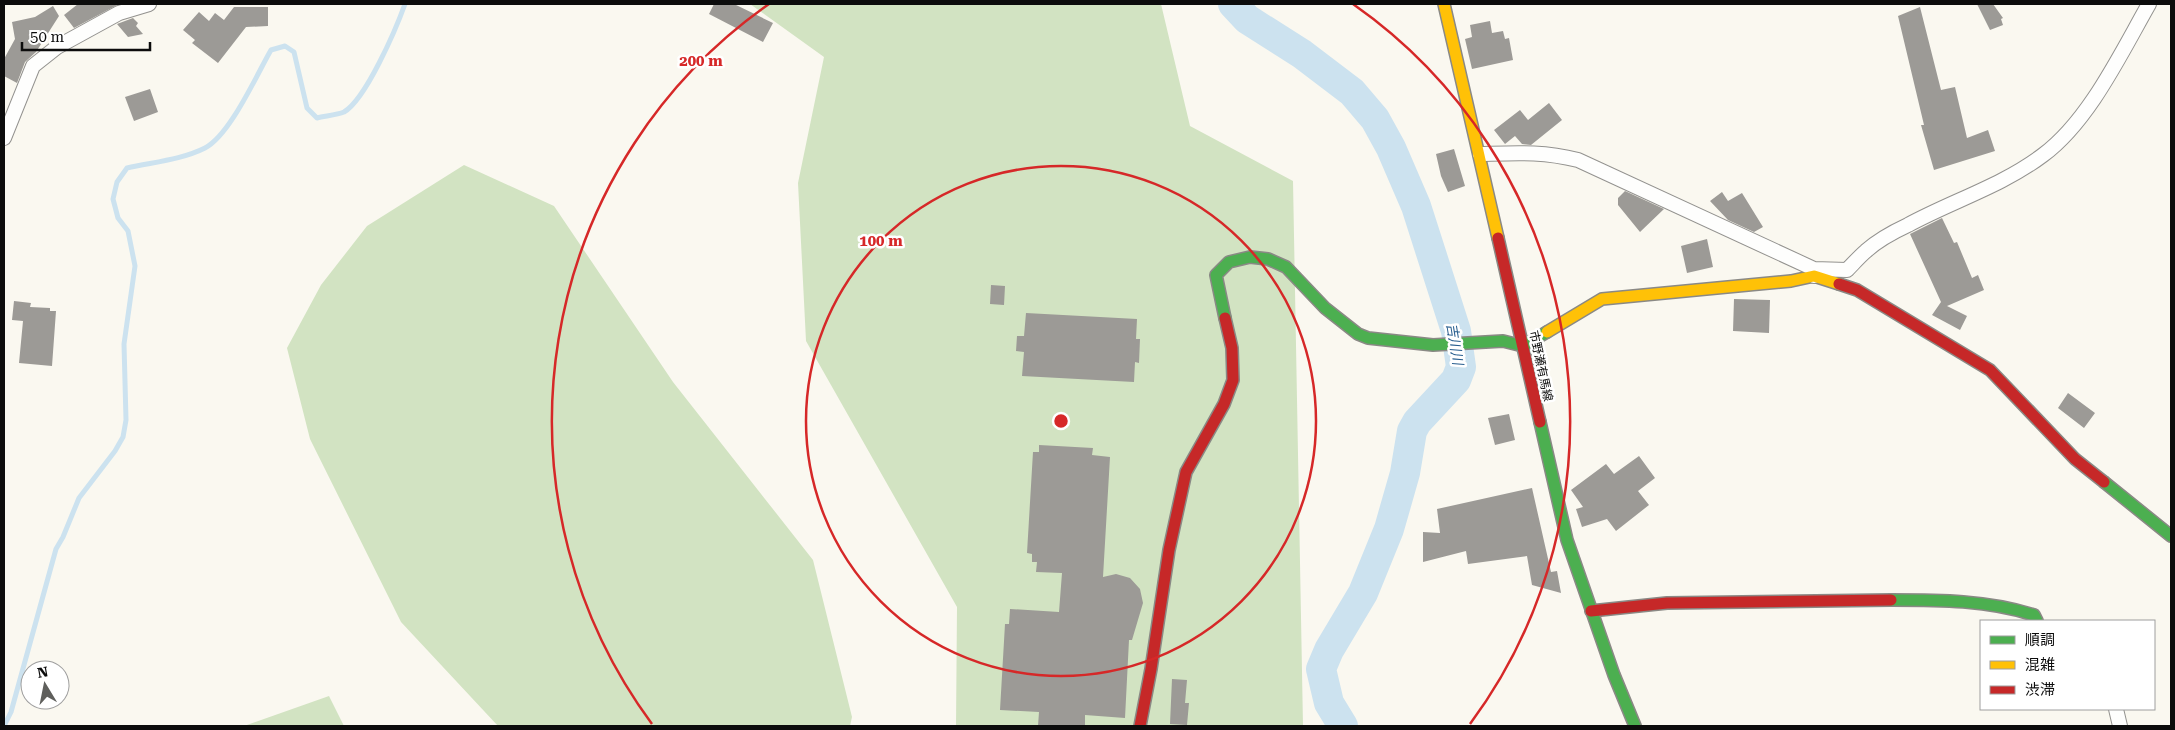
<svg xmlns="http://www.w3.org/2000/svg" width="2175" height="730" font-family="'Roboto Serif','Noto Sans JP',serif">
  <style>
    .forest { fill: #d2e3c2 }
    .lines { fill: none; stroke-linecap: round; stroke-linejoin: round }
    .stream { stroke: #cce2ef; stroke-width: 5 }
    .river { stroke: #cce2ef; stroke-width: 30 }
    .building { fill: #9c9a96 }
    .street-casing { stroke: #93928f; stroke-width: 16 }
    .fast-casing { stroke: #8a8985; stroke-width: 14 }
    .slow-casing { stroke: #8a8985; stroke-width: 14 }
    .jam-casing { stroke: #8a8985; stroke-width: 14 }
    .street { stroke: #fefefd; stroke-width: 14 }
    .fast { stroke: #4caf50; stroke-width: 11 }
    .slow { stroke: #ffc107; stroke-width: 11 }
    .jam { stroke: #c62828; stroke-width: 11 }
    .ring { fill: none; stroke: #d62828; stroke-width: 2.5 }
    .labels { text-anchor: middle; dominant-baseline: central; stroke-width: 5; stroke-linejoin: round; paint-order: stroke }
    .street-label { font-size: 12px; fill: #0c0c0c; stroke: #fff }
    .water-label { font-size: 14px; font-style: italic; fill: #265c8d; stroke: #fff }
    .centre { fill: #d62828; stroke: #fff; stroke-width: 2.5 }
    .ring-label { font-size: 15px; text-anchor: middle; font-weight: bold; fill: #d62828; stroke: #fff; stroke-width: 5; stroke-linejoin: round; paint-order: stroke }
  </style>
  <rect width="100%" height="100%" fill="#faf8f0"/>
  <path class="forest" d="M750,4H1161L1190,126L1293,181L1303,726H956L957,607L806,341L798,183L824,57Z
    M464,165L554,206L673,382L813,560L852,717L850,726H498L401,622L310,439L287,348L321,285L367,226Z
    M329,696L344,726H244Z"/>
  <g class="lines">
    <path class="stream" d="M4,726L11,712L56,549L63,537L79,498L115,451L123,437L126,420L124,344L135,266L128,231L118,218L113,199L117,182L127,168C153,162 181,160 205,148C230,135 256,76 271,50L285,46L294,52L307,108L317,118C325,116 337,115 344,112C366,99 396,29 405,4"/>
    <path class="river" d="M1233,4L1247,19L1302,54L1352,92L1375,119L1391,148L1416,206L1456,331L1461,367L1456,380L1417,422L1412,431L1405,473L1389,529L1363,593L1329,650L1321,669L1329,703L1343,726"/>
  </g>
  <path class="building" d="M78,4H119L74,28L64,15Z
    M714,4H734L773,23L763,42L709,14Z
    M1977,4H1993L2003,18L2001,19L2003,25L1990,30Z
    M53,6L59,16L36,52L25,62L17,83L4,76V59L15,39L12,22L35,17Z
    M234,7H268V26L246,27L218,63L192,43L195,40L183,30L199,12L209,21L215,13L224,20Z
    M1920,7L1941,90L1955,87L1967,138L1988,130L1995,151L1934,170L1921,125H1924L1898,16Z
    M133,18L138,23L136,26L143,34L128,37L117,24Z
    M1490,21L1492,33L1503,31L1505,39L1509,38L1513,60L1472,69L1465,39L1472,37L1470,25Z
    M150,89L158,112L134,121L125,97Z
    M1549,103L1562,120L1531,145L1522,144L1515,136L1505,144L1494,130L1520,110L1528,120Z
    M1454,149L1465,186L1448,192L1441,176L1436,154Z
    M1625,191L1664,209L1640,232L1618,205V198Z
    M1722,192L1728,201L1742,193L1763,227L1754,232L1728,220L1710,201Z
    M1942,218L1954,243L1957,242L1972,278L1978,275L1984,290L1947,306L1967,316L1960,330L1932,315L1941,302L1910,234Z
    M1707,239L1713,267L1687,273L1681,246Z
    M991,285L1005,286L1004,305L990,304Z
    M1734,299L1770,300L1769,333L1733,331Z
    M14,301L31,303L30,307L50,308V311H56L52,366L19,363L23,321L12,320Z
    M1026,313L1137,319L1136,339H1140L1139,363L1135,362L1134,382L1022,376L1024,352L1016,351L1017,336H1024Z
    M2068,393L2095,413L2084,428L2058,408Z
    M1509,414L1515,440L1495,445L1488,418Z
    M1039,445L1093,448L1092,455L1110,457L1103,577L1116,574L1130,578L1140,589L1143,603L1132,640H1129L1125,718L1085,715V726H1038L1039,712L1000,710L1005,624H1009L1010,609L1059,612L1062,573L1036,572L1037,562H1032V554L1027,553L1033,452H1039Z
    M1639,456L1655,478L1638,491L1649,505L1616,531L1607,519L1582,527L1576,509L1583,507L1571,490L1606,464L1614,474Z
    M1532,488L1551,572L1557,571L1561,593L1532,585L1527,556L1468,564L1466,551L1423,562V532L1440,533L1437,509Z
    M1172,679L1187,680L1185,703H1189L1187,725L1170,724Z"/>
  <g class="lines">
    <g class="street-casing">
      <path id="street" d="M4,138L33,66L57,47L119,13L149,4
        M1480,154C1516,153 1542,151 1578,160L1814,269V276
        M1814,269L1847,270C1853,264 1859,257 1866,251C1878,240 1893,232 1908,225C1952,201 2002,186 2043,155C2089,121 2121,53 2149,4
        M2116,709L2120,726"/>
    </g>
    <g class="fast-casing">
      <path id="fast" d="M1225,318L1216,275L1229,262L1250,257L1268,259L1286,267L1325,308L1358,334L1368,338L1433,345L1503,341L1523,346L1547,332
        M1540,422L1567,540L1614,675L1635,726
        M2104,482L2171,536
        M1891,600C1939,600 1988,600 2034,615L2037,621"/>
    </g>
    <g class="slow-casing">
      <path id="slow" d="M1444,4L1498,238
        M1547,332L1602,299L1791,281L1814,276L1839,284"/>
    </g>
    <g class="jam-casing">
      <path id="jam" d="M1498,238L1540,422
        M1839,284L1857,290L1990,370L2075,459L2104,482
        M1591,611L1667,603L1891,600
        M1140,726L1151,669L1169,550L1186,472L1224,404L1233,380L1232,348L1225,318"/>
    </g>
    <use href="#street" class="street"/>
    <use href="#fast" class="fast"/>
    <use href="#slow" class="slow"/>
    <use href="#jam" class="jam"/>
  </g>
  <g class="ring">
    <circle cx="1061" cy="421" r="255"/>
    <path d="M652 724A509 509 0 0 1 769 4M1353 4A509 509 0 0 1 1470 724"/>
  </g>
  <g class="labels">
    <g class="street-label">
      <text transform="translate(1541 366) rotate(78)">市野瀬有馬線</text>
    </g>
    <g class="water-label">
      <text transform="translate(1455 344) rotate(81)">吉川川</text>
    </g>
  </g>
  <circle cx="1061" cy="421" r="8" class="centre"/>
  <g class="ring-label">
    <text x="701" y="66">200 m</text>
    <text x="881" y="246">100 m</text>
  </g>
  <rect width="2175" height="730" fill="none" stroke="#0c0c0c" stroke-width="10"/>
  <rect x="1980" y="620" width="175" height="90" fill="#ffffff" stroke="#9e9e9e"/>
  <rect x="1990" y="636" width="25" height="8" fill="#4caf50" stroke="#9e9e9e"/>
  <text x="2025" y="645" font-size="15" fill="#0c0c0c">順調</text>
  <rect x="1990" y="661" width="25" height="8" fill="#ffc107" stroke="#9e9e9e"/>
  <text x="2025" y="670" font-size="15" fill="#0c0c0c">混雑</text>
  <rect x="1990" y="686" width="25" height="8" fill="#c62828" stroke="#9e9e9e"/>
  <text x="2025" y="695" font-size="15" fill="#0c0c0c">渋滞</text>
  <g transform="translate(45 685) rotate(350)"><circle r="24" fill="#ffffff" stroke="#9e9e9e"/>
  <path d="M0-4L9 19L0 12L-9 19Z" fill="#5f5f5c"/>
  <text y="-8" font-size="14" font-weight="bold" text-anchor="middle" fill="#0c0c0c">N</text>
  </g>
  <path d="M22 42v8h128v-8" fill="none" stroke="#0c0c0c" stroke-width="2.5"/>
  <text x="30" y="42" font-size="15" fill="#0c0c0c" stroke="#ffffff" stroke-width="4" paint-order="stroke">50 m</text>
</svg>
